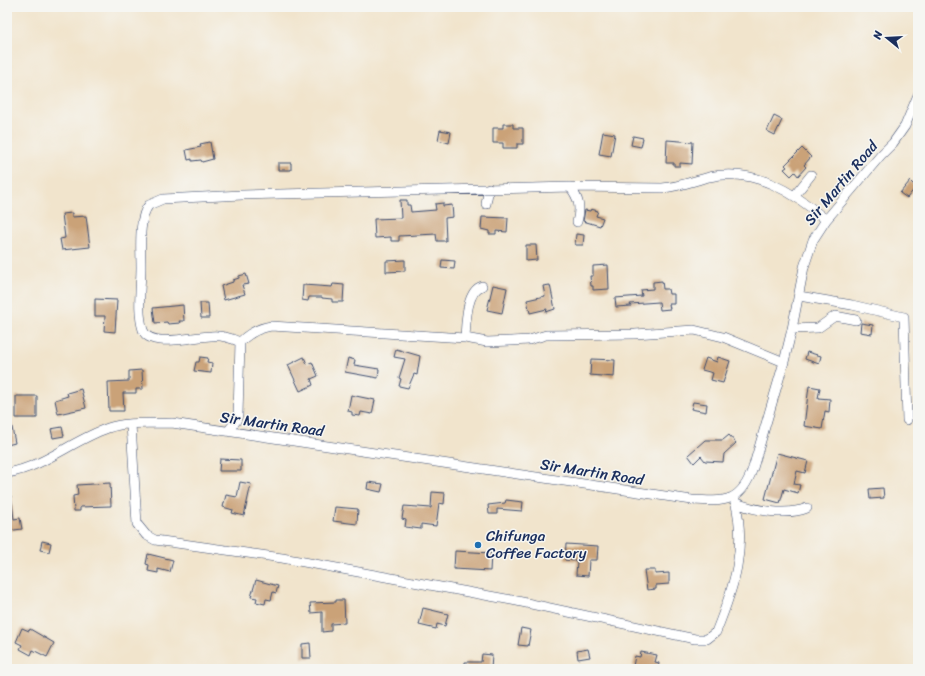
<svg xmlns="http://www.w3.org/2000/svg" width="925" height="676" font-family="Sriracha,sans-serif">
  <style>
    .building { fill: #caa278 }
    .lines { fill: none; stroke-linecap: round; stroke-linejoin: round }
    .minor-casing { stroke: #3b4a6e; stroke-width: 10 }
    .minor { stroke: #fff; stroke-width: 9 }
    .poi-dot { fill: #1f6fb2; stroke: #f6f6f2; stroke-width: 1.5 }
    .labels { text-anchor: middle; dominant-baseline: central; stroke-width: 3; stroke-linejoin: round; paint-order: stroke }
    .street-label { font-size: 15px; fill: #1b2f5e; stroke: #f6f6f2 }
    .poi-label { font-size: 15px; fill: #1b2f5e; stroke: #f6f6f2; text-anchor: start }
  </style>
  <rect width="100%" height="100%" fill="#f6f6f2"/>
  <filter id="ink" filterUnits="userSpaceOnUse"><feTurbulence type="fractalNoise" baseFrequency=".025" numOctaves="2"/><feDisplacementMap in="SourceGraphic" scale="8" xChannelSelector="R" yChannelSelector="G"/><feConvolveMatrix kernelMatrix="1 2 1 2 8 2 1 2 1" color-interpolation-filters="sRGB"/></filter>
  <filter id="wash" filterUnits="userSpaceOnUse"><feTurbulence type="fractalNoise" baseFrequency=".012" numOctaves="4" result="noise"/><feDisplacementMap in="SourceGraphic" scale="16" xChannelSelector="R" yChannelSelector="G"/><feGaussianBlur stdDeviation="0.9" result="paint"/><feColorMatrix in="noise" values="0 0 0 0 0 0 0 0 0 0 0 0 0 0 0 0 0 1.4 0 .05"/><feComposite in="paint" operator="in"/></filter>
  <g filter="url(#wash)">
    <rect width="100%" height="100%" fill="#f1e4cc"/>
    <g id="blocks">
      <path class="building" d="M774,116L782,120L775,135L767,131Z
        M503,124H513V128H523V144H517V148H503V143H493V128H503Z
        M440,130L451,132L449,143L438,140Z
        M603,132L615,134L611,156L599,154Z
        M633,136L643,138L641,147L631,145Z
        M667,140L693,142L692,164L680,163V166H674V163H666Z
        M210,142L213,159L202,162L201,160L192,161V159L188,160L186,150L201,147L200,144Z
        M802,148L811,157L804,165L806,167L798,176L795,172L791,176L784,169L787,167L785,165Z
        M278,163H291V170H278Z
        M910,181L916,187L907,198L900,193Z
        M400,200H407V205H410L411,212L436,210L435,204L443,203V206L452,205L453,217L445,218L446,241H437L436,234L399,236V241H391V237L375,238L374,219L401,218Z
        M591,209L598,211L596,216L603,218L600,226L583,221L585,210L590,211Z
        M72,213V217L86,216L90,247L62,250L60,239L65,238L62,214Z
        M482,217L508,218L507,232L496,231V234H489V231L481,229Z
        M576,234L584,235L583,245H575Z
        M526,245H536L537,260L526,261Z
        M405,260V271L386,272V261Z
        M442,260L455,261L454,269L441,268Z
        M608,265L609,289L593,290V286H591L590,276H593V266Z
        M246,274L249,284L242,285L245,294L224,300L221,286L233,282V280L239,278V276Z
        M662,281L663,289H668L669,294H674V304H669L670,309L660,310L659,302L630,304L631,306L616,307L615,298L642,296L641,290L653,289V282Z
        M333,284L344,285L343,302H332V299L322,298V297H309L308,301L302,300L303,285L332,287Z
        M493,285L507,288L502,313L487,310Z
        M550,285L555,309L546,312L547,309L530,313L527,300L545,296L543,286Z
        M95,299L117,300L115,332L104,331L105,316H95Z
        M200,303H208L209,318H201Z
        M183,305L184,321H179L180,323L168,324L167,322L155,323L153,308Z
        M861,323L873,325L872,334L860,332Z
        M396,349L420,356L417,375L414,374L408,388L399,386L401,379L399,378L405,359L394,357Z
        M807,352L821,356L819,364L805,359Z
        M200,357L208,358L207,362L212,363L211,373L194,371L196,362H199Z
        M304,357L307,364L312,362L318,376L311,379L313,385L300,391L288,365Z
        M718,357L730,361L723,383L711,380L713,373L702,370L706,358L717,362Z
        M348,358L355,360L354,365L379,369L378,378L345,372Z
        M591,359L615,360L614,377L590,375Z
        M142,370L143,389H136V393H123L124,411H109L108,382L129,381V371Z
        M809,386L820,388L818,398L830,399L829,412L825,411L822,429L804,426Z
        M81,389L86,408L58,414L55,400L68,396L67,393Z
        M351,395L375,400L372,414L361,412L360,416L352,415V412L348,411Z
        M16,396H37V418H16Z
        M693,402L707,404L706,412L691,409Z
        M10,417L15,443L7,445V418Z
        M62,427L64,436L53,438L51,429Z
        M729,435L736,443L724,454L723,462L705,461L701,456L694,463L688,455L705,440H723Z
        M777,453L808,461L805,473L797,471L794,484L800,485L798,493L784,489L780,503L765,499Z
        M220,459L241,460V471H219Z
        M240,482L251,484L244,516L232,513L233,510L223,507L226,495L237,497Z
        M368,482L383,484L381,492L367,489Z
        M110,483L111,506L80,507V511H74L73,496L78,495L77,485Z
        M883,488L884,498L870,499L869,489Z
        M432,492L445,493L444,504L439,503L436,526L421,524V529L405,527L406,520L402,519L404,506L431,508Z
        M7,496H11L14,519L20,518L22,529L7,531Z
        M506,500L523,502L522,511L497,509V514H489L488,505L505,503Z
        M335,507L358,509L357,524L333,521Z
        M42,541L51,543L49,552L40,550Z
        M566,544L598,546L597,560H589L588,576L576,575L577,561L565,560Z
        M455,551L491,553L490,571L454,569Z
        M148,554L173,560L170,572L158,569V573L148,571L149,565L146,564Z
        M644,570H655V574L669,573V584L656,585V589L647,590Z
        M256,580L278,586L276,593L273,592L271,600L266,599L265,604L256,602L257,598L251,597Z
        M336,600H344L345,623L331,624V631L322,632V612L311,613L310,603L336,602Z
        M423,608L448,614L445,626L437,624L436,629L419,625Z
        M22,628L29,631L30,629L54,643L47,657L33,650L31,655L20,649L22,645L16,642Z
        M521,628L531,630L528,646L518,645Z
        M310,643L311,658H302V644Z
        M588,649L590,657L578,659L577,651Z
        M641,652L657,655L655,662L659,663L658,669H637V667L633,666L635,656L640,657Z
        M482,654L492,655L491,669H465V662H481Z"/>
    </g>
  </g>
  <g filter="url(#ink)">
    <use href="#blocks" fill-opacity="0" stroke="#3b4a6e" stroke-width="1"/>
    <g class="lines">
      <g class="minor-casing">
        <path id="minor" d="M570,187C579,198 581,208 577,222
          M795,195L811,175
          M486,204L489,188
          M799,296L852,305L904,317L907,420
          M792,329L818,328L835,316L856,320
          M465,338C466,324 466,291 482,286
          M240,342C231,338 221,335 211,336C195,336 149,349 143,330C137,311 141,286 141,267C141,250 138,217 149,205L163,199L242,195L570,187L662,188C679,187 693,181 709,177C754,167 794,192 826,220
          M131,424L137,524L146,535L155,540L282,558L517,601L695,639H707L716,632C734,587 748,547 734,497
          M228,431L236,421L238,415L240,342C249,333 259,328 271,326L465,338L487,342L511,341L529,340L546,335L635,334L694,330L723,337L784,362
          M7,473C44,467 73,440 108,428C127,421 151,424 172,423L692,500C725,502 741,503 753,468L784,362L792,329L804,267L813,240L826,220L881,155L893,143L905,126L918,95
          M736,503C756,511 787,516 807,508"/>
      </g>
      <use href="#minor" class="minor"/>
    </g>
  </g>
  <circle class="poi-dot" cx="478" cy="545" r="4"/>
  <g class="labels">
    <g class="street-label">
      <text transform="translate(841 183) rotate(-50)">Sir Martin Road</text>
      <text transform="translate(272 424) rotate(8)">Sir Martin Road</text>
      <text transform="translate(592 472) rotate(9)">Sir Martin Road</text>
    </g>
    <g class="poi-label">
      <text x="486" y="536">Chifunga<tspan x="486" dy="17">Coffee Factory</tspan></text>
    </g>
  </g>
  <rect width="925" height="676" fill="none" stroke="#f6f6f2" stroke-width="24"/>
  <g transform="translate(887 38) rotate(288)" stroke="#f6f6f2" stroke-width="3" paint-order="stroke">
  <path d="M0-3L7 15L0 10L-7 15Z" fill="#1b2f5e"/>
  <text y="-6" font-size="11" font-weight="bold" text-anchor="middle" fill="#1b2f5e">N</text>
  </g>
</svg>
